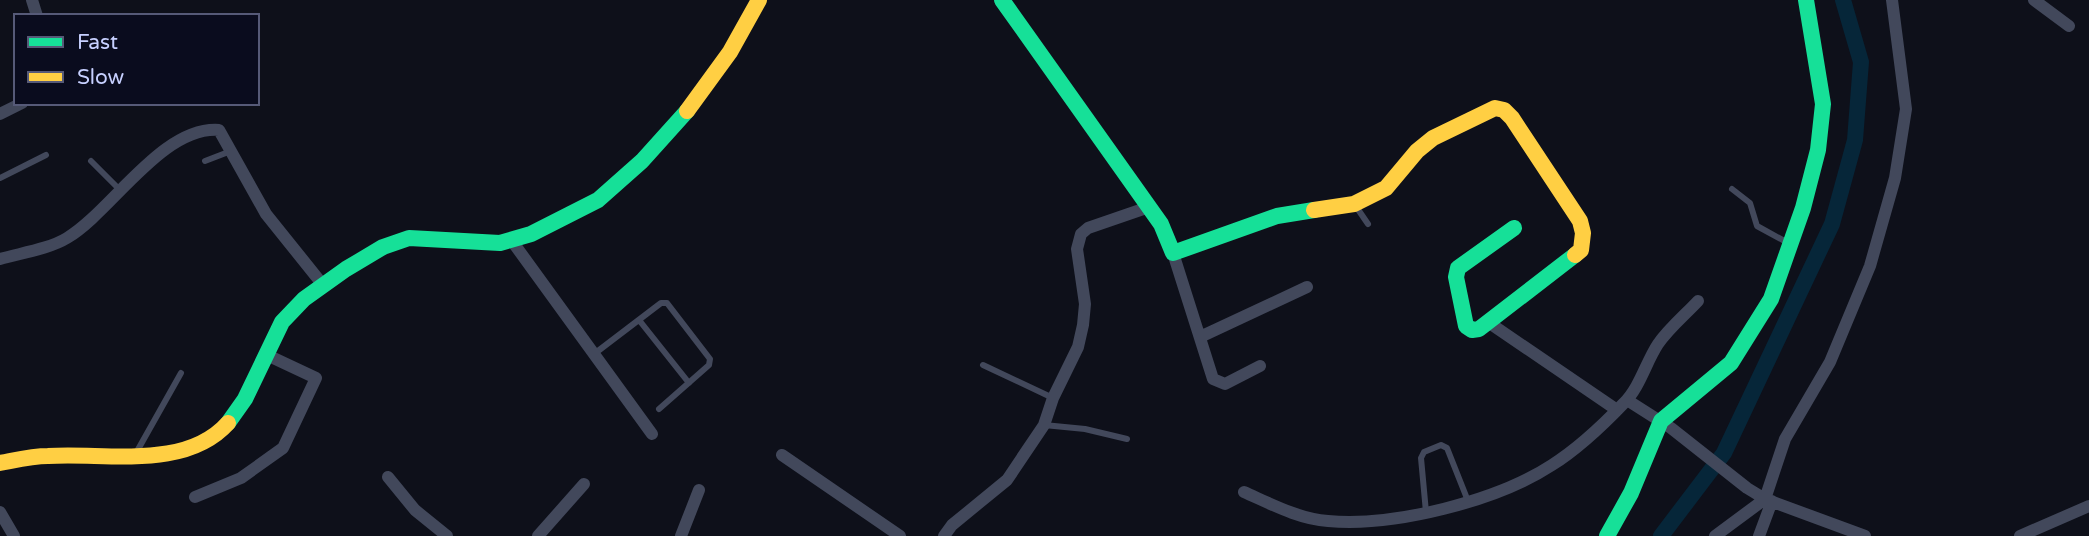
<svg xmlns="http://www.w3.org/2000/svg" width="2089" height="536" font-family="'Varela Round',sans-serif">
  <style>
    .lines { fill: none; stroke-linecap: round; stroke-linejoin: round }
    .canal { stroke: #062639; stroke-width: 16 }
    .lane { stroke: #42485b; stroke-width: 6 }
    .street { stroke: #42485b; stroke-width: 12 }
    .fast { stroke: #16e098; stroke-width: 16 }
    .slow { stroke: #ffcf43; stroke-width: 16 }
  </style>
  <rect width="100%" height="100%" fill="#0e101a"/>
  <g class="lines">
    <path class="canal" d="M1661,536L1724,453L1832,224L1855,140L1861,62L1843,0"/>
    <path class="lane" d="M91,161L120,190
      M205,161L231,151
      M0,178L46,155
      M1732,189L1750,203L1757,226L1790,244
      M1355,205L1368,224
      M639,320L689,383
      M594,354L661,303H667L710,359L709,365L659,409
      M983,365L1053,398
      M1044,425L1085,429L1127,439
      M136,453L181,373
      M1426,512L1421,458L1424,452L1441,445L1447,448L1468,501"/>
    <path class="street" d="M32,0L37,16
      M2034,0L2069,26
      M0,114L22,103
      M512,241L652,434
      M1173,253L1213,379L1225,384L1260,366
      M0,259C21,253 49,249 67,238C112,211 162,126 219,130L266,214L323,285
      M1488,322L1617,410
      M1200,337L1307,287
      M1627,400L1671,428L1747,488L1765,499L1865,536
      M782,455L900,536
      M388,477L415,510L447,536
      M1244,492C1271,504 1299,519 1328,521C1394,527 1497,501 1552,465C1579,448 1602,426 1624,403C1640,387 1646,362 1658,344C1669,328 1685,315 1698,301
      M195,497L241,478L283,448L316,378L267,355
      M0,512L14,536
      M538,536L584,484
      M681,536L699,490
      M944,536L952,525L1007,480L1044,425L1053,398L1078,347L1083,325L1085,304L1077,249L1081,234L1088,228L1149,207
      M1715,536L1765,499L1785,439L1830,362L1870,266L1895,178L1906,109L1892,0
      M1759,536L1772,501
      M2020,536L2089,506"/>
    <path class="fast" d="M1002,0L1161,224L1173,253L1277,216L1314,210
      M1514,228L1458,268L1456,277L1466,326L1472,330L1479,329L1575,255
      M228,423L245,399L282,322L304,299L346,269L383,247L409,238L500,243L531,234L598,200L642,161L687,111
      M1607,536L1631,493L1661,421L1731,363L1771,299L1803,208L1818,150L1823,104L1806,0"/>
    <path class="slow" d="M687,111L730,52L759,0
      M1314,210L1354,204L1386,188L1417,151L1433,138L1495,108L1504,110L1512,118L1580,221L1583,233L1581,250L1575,255
      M0,463C16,460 32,456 48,456C105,452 185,471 228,423"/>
  </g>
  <rect x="14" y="14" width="245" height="91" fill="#0a0c1e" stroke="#565a78" stroke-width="2"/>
  <rect x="28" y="37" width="35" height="10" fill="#16e098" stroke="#565a78" stroke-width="2"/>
  <text x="77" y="49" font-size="21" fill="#c7d0ff">Fast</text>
  <rect x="28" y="72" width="35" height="10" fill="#ffcf43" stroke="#565a78" stroke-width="2"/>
  <text x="77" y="84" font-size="21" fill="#c7d0ff">Slow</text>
</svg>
